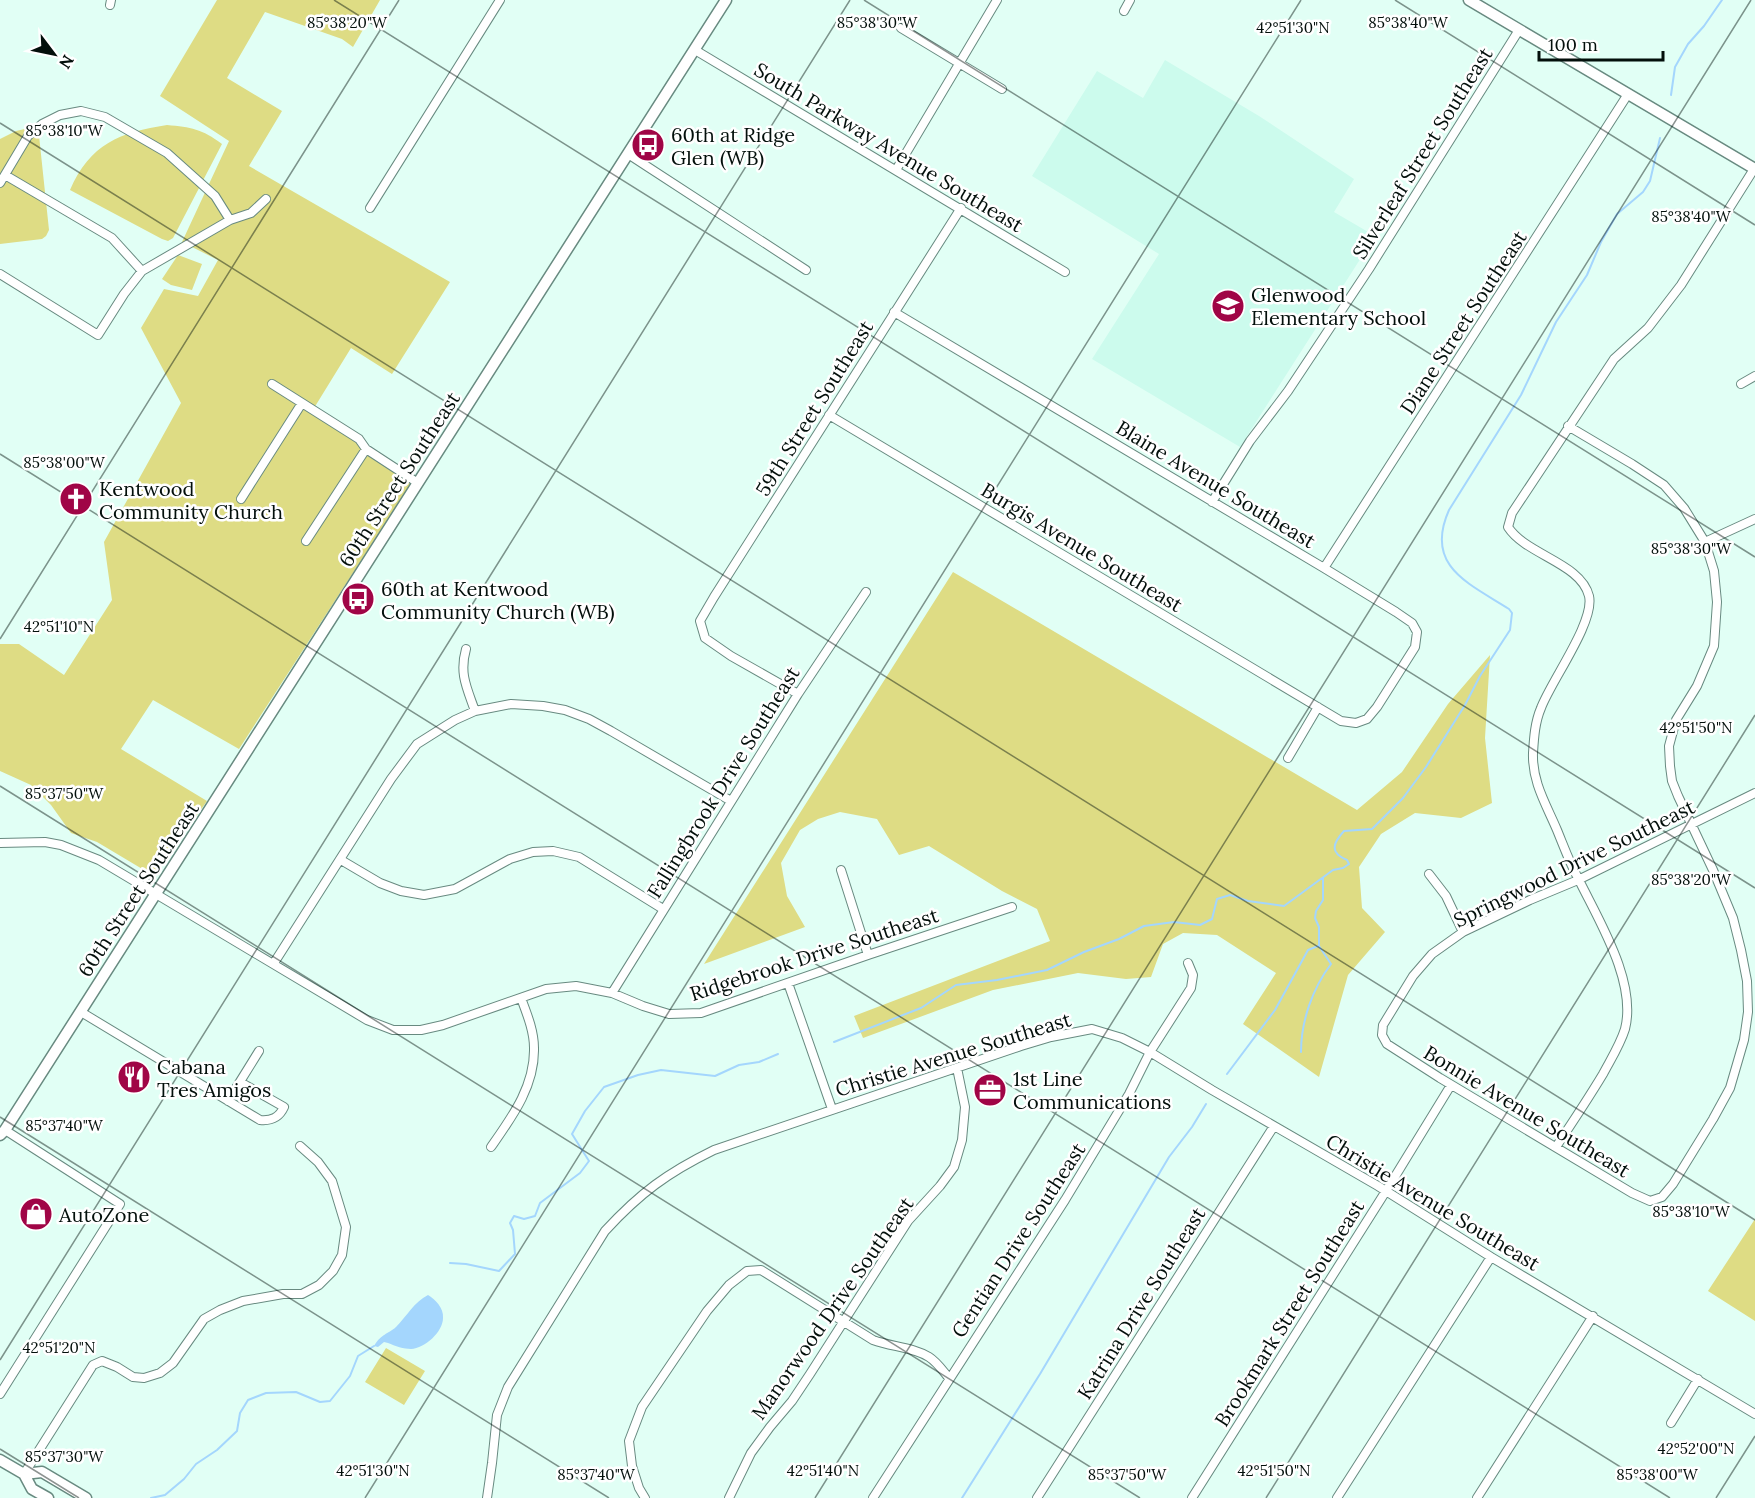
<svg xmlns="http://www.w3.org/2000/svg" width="1755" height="1498" font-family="Lora,serif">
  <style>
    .built { fill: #ccfbed }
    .green { fill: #dedc84 }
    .water { fill: #a4d6fd }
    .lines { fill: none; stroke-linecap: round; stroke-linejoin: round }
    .stream { stroke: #a4d6fd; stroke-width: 2 }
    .minor-casing { stroke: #688a80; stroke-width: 10 }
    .tertiary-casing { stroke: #688a80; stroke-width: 13 }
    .secondary-casing { stroke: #688a80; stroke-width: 13 }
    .minor { stroke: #fff; stroke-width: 8 }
    .tertiary { stroke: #fff; stroke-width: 10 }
    .secondary { stroke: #fff; stroke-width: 10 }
    .ticks { fill: none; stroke: #030f0b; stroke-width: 1.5; stroke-opacity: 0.45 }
    .labels { text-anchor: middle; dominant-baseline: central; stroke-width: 5; stroke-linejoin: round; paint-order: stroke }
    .poi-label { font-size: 20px; fill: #030f0b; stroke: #fff; text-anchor: start }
    .street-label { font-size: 20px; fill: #030f0b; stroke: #fff }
    .ticks-label { font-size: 15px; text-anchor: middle; fill: #030f0b; stroke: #fff; stroke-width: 5; stroke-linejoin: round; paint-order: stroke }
  </style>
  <rect width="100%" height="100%" fill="#e1fff5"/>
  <path class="built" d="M1165,60L1259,116L1354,179L1334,212L1375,236L1240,447L1092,359L1159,254L1032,176L1097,71L1143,98Z"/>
  <path class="green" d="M217,0H380L353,47L342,39L265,12L227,78L282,111L249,166L450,282L392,374L351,348L311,413L415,477L239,749L153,700L121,749L207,801L154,876L97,842L71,833L51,805L31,785L0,771V644H19L64,675L112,600L104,542L181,403L141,328L164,289L198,296L218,260L182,242L229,141L160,96Z
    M167,125C191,127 202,129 222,144L173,238L168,241L162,239L70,190C90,144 120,132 167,125Z
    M38,126L49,230L46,236L42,239L0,244V139L16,131Z
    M178,255L202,264L192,290L171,285L162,279Z
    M953,572L1357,810L1402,772L1448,704L1490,655L1485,738L1492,803L1461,818L1415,813L1381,834L1359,867L1362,908L1385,932L1348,975L1319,1077L1243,1024L1276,973L1217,935L1183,933L1163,944L1151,977L1126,979L1078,973L993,990L863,1038L854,1016L1050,941L1037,909L1002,891L929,846L899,855L877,819L840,812L818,819L800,830L781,863L787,896L805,927L704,964Z
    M1755,1219V1321L1708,1291Z
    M386,1348L425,1371L404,1405L365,1382Z"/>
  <path class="water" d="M428,1295C435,1299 444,1308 443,1318C443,1332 425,1348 411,1349C404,1349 395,1346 388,1343L384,1342L378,1347L374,1346C382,1333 387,1335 396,1327C407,1316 414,1302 428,1295Z"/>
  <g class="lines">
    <path class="stream" d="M1671,95L1675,67L1688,44L1704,26L1722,0
      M834,1042L921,1008L956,985L997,980L1047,970L1084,952L1119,939L1144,926L1174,922L1200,925L1212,919L1217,899L1230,895L1248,901L1284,906L1333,870L1343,868L1349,864L1347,860C1329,853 1333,843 1344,831L1372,829L1403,798L1426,767L1465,705L1480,676L1510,630L1512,613L1509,609C1468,583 1424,566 1449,510L1521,395L1556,322L1587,275L1601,242L1617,214L1643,192L1650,181L1660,138
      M1301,1052C1301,1022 1312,989 1331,964L1319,946V927L1315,918L1316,911L1323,900V878
      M1227,1074L1275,1010L1308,950L1318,946
      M450,1263L466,1264L499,1271L515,1254L513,1230L510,1223L514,1216L524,1219L535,1216L540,1203L580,1173L589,1161L572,1134L585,1111L604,1087L638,1075L661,1070L715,1076L739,1065L759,1062L778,1054
      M151,1498L165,1495L184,1479L196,1464L217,1450L237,1431L240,1413L248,1400L266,1393L296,1392L320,1402L330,1401L350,1376L358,1356L374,1346
      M962,1498L1040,1374L1169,1157L1192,1127L1206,1104"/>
    <g class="minor-casing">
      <path id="minor" d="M110,5L111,0
        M1124,11L1130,0
        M901,28L1002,89
        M695,50L1065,272
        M628,154L806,270
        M896,170L997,0
        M5,175L112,238L142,271
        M0,183L28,136L42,124L60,115L81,111L105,117L167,153L215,196L230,220
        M370,208L500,0
        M0,274L98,335L124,294L142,271L230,220L251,213L266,199
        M272,384L359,439L366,449L418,483
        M1741,384L1755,376
        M829,415L1341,721L1356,723L1367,719L1377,707L1415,647L1417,632L1412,623L1396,612L1324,568L894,312
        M1568,426L1632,464L1664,485L1684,508L1705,542L1714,571L1717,602L1714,646L1697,686L1676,720L1669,746L1670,766L1672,781L1678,796L1713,870L1733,918L1741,950L1747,981L1748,1012L1744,1040L1730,1088L1713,1119L1673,1184L1662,1197L1650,1201L1632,1193L1440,1078L1387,1044L1382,1035L1383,1025L1413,976L1432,954L1463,932L1530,900L1578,880L1755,793
        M241,499L302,403
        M1212,502L1250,441L1288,391L1369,269L1519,30
        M306,541L366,449
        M1705,542L1755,519
        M1324,568L1628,94
        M466,649C459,674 467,688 475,711
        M798,694L731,656L705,638L700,621L714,597L961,208
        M1288,758L1318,707
        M0,843L45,842L61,845L99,860L367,1020L393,1030H421L443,1025L546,989L576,986L612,993L643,1006L669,1014L701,1013L868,955L1012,907
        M341,860L380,883L401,891L424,895L455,889L510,859L533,852L553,851L579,857L663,909
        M841,870L868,955
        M1429,874L1446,896L1463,932
        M274,963L391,779L417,744L455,720L475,711L511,704L543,706L565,710L589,719L611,731L731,801
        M788,983L832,1109
        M612,993L798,694L866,592
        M81,1012L260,1120C271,1121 279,1118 284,1107L240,1082
        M228,1101L259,1051
        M491,1147C512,1117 535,1086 534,1048C534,1031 527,1014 521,998
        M1556,1147C1572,1123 1588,1099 1603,1074C1611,1059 1620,1045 1625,1029C1637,982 1599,921 1579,880C1570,864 1564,847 1557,830C1546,804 1532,782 1533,753C1534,737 1535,722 1541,708C1551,681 1595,622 1589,596C1581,563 1526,555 1508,527L1512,513L1614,359L1648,328L1681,285L1754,169
        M0,1394L120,1204L5,1130
        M1671,1423L1698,1379
        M24,1474L93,1365L102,1361L117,1367L133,1377L144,1378L160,1373L173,1363L204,1319L220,1310L243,1301L283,1294H302L319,1285L333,1271L342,1255L346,1227L332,1181L318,1162L300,1146
        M487,1498L492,1463L497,1415L508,1387L605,1231C640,1193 667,1173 714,1150L1021,1046L1051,1037L1092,1029L1122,1038L1150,1052L1212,1090L1378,1186L1491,1257L1755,1414
        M645,1498L639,1488L632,1466L629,1441L642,1407L707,1311L729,1285L747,1271L761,1270L873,1340C892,1347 913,1347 929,1357C937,1362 943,1371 949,1378
        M729,1498L751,1453L770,1427L792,1401L810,1374L908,1221L940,1186L954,1167L962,1140L965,1107L957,1068
        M873,1498L1065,1200L1129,1094L1150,1052L1191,988L1193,975L1188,963
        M1037,1498L1274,1126
        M1192,1498L1391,1183L1451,1085
        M1337,1498L1491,1257
        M1477,1498L1593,1316"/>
    </g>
    <g class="tertiary-casing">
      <path id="tertiary" d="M1469,0L1755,169"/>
    </g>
    <g class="secondary-casing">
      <path id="secondary" d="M0,1135L5,1130L726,0
        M0,1460L24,1474L32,1489L48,1498
        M24,1474L42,1472L86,1498"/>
    </g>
    <use href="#minor" class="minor"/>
    <use href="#tertiary" class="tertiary"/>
    <use href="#secondary" class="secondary"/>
  </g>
  <path class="ticks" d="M334,0L1755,888M864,0L1755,557M1395,0L1755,225M0,123L1755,1220M0,454L1670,1498M0,639L399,0M0,786L1140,1498M0,1117L609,1498M0,1360L850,0M0,1449L79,1498M365,1498L1301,0M815,1498L1751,0M1266,1498L1755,715M1716,1498L1755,1436"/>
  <defs>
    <g id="bus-disc" transform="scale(1.725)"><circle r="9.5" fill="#a00546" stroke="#fff"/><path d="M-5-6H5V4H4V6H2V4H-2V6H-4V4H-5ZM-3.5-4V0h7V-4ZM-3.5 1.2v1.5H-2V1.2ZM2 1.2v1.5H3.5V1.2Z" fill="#fff"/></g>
    <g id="school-disc" transform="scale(1.725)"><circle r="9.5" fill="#a00546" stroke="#fff"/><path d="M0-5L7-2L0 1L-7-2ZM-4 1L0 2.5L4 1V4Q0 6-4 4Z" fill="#fff"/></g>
    <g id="church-disc" transform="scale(1.725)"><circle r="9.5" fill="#a00546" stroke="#fff"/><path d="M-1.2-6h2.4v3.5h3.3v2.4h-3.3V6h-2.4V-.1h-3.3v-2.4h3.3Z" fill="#fff"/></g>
    <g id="restaurant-disc" transform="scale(1.725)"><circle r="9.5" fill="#a00546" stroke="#fff"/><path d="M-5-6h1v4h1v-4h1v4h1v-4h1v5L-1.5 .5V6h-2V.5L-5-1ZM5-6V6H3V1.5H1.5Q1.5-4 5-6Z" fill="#fff"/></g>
    <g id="office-disc" transform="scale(1.725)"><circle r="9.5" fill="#a00546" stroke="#fff"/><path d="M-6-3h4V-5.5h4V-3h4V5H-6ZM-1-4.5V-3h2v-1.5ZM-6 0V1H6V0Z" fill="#fff"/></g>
    <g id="shop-disc" transform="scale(1.725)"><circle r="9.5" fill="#a00546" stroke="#fff"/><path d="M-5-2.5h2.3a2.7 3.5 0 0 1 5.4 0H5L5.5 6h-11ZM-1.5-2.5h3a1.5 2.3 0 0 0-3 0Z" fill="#fff"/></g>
  </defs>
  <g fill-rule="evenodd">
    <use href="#bus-disc" x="648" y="145"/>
    <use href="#school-disc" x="1228" y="306"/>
    <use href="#church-disc" x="76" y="499"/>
    <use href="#bus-disc" x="358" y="599"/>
    <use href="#restaurant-disc" x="134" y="1077"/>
    <use href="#office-disc" x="990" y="1090"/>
    <use href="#shop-disc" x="36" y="1214"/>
  </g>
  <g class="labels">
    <g class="poi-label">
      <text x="671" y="134">60th at Ridge<tspan x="671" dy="23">Glen (WB)</tspan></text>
      <text x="1251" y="294">Glenwood<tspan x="1251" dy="23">Elementary School</tspan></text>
      <text x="99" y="488">Kentwood<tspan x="99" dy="23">Community Church</tspan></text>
      <text x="381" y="588">60th at Kentwood<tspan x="381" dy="23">Community Church (WB)</tspan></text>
      <text x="157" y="1066">Cabana<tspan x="157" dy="23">Tres Amigos</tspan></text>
      <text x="1013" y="1078">1st Line<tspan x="1013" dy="23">Communications</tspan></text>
      <text x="59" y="1214">AutoZone</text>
    </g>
    <g class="street-label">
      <text transform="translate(889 147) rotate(31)">South Parkway Avenue Southeast</text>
      <text transform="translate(1422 153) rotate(-58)">Silverleaf Street Southeast</text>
      <text transform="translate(1463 322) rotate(-57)">Diane Street Southeast</text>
      <text transform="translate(814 408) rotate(-58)">59th Street Southeast</text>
      <text transform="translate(399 479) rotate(-57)">60th Street Southeast</text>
      <text transform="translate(1216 484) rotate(31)">Blaine Avenue Southeast</text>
      <text transform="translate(1082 547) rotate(31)">Burgis Avenue Southeast</text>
      <text transform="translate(723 782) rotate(-58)">Fallingbrook Drive Southeast</text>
      <text transform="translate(1574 863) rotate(-26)">Springwood Drive Southeast</text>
      <text transform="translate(138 889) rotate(-57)">60th Street Southeast</text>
      <text transform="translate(814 954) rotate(-18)">Ridgebrook Drive Southeast</text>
      <text transform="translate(953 1054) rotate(-17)">Christie Avenue Southeast</text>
      <text transform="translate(1527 1111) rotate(31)">Bonnie Avenue Southeast</text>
      <text transform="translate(1433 1202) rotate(31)">Christie Avenue Southeast</text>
      <text transform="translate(1018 1240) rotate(-57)">Gentian Drive Southeast</text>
      <text transform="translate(1141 1303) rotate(-58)">Katrina Drive Southeast</text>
      <text transform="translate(832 1308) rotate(-55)">Manorwood Drive Southeast</text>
      <text transform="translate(1289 1313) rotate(-58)">Brookmark Street Southeast</text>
    </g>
  </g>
  <g class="ticks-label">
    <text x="347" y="28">85°38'20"W</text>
    <text x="877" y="28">85°38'30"W</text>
    <text x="1408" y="28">85°38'40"W</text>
    <text x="1293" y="33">42°51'30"N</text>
    <text x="64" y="136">85°38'10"W</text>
    <text x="1691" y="222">85°38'40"W</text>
    <text x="64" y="468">85°38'00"W</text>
    <text x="1691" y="554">85°38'30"W</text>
    <text x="59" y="632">42°51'10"N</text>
    <text x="1696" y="733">42°51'50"N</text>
    <text x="64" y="799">85°37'50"W</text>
    <text x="1691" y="885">85°38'20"W</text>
    <text x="64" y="1131">85°37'40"W</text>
    <text x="1691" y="1217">85°38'10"W</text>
    <text x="59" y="1353">42°51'20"N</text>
    <text x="1696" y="1454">42°52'00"N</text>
    <text x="64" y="1462">85°37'30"W</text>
    <text x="373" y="1476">42°51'30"N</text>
    <text x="823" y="1476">42°51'40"N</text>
    <text x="1274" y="1476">42°51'50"N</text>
    <text x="596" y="1480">85°37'40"W</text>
    <text x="1127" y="1480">85°37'50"W</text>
    <text x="1657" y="1480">85°38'00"W</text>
  </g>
  <g transform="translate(54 54) rotate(122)" stroke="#ffffff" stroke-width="4.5" paint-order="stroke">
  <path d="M0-4.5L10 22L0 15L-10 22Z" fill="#030f0b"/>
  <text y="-9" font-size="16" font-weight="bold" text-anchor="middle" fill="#030f0b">N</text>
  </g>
  <path d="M1539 51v9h124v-9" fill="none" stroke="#030f0b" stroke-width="3"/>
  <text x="1548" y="51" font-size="18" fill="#030f0b" stroke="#ffffff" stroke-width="4.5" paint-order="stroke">100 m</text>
</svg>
